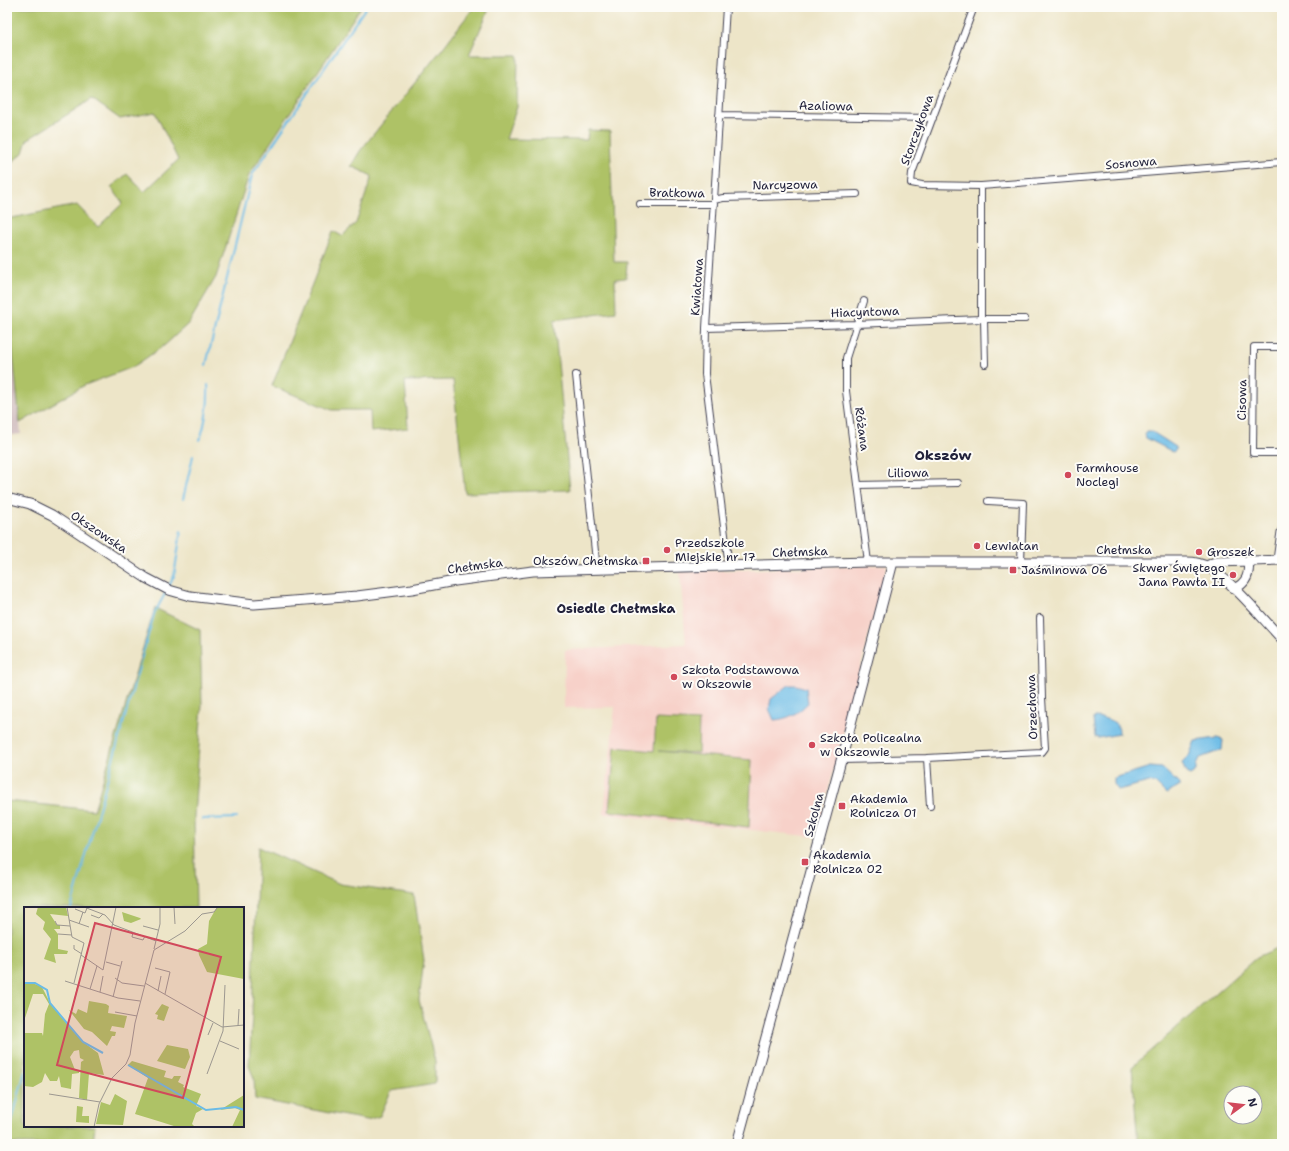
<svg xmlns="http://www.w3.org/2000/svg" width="1289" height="1151" font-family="'Shantell Sans',sans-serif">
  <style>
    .built { fill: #f7d1c9 }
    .industrial { fill: #d2bfc1 }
    .green { fill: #aec266; stroke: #687250; fill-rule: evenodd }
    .water { fill: #6bbbe6; stroke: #466e90 }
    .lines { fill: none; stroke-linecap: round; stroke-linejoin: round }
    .stream { stroke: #6bbbe6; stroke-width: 2 }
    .street-casing { stroke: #403f50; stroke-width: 8 }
    .secondary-casing { stroke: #403f50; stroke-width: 11 }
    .street { stroke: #fff; stroke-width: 6 }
    .secondary { stroke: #fff; stroke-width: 9 }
    .poi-dot { fill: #d1495b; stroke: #fdfcf7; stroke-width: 1.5 }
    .labels { text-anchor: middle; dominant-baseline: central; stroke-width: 4; stroke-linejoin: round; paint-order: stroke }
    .street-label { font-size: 12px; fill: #22223b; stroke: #fdfcf7 }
    .poi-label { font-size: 12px; fill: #22223b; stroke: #fdfcf7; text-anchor: start }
    .neighbourhood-label { font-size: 13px; font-weight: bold; fill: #22223b; stroke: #fdfcf7 }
    .quarter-label { font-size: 14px; font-weight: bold; fill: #22223b; stroke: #fdfcf7 }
    .inset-river { fill: none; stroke: #6bbbe6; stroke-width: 2 }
    .inset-road { fill: none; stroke: #9c9790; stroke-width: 1 }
    .view { fill: #d1495b; fill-opacity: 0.15; stroke: #d1495b; stroke-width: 2 }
    .inset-edge { fill: none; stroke: #22223b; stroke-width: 2 }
  </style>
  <rect width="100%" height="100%" fill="#fdfcf7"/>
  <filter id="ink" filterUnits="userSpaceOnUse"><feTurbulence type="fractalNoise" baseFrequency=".025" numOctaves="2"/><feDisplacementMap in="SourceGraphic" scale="8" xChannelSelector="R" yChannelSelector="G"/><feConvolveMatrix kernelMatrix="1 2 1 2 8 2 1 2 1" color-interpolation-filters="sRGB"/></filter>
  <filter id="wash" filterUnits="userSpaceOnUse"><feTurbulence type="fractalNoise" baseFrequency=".012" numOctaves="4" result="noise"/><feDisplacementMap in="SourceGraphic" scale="16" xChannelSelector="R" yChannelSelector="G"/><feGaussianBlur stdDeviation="0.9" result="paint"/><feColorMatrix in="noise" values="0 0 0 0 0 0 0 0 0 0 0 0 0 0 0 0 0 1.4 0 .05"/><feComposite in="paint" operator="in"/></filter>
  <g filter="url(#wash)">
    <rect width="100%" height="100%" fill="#ede5c8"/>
    <path class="built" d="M887,565L816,837L604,814L615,707L564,708L565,650L686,644L680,572Z"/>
    <path class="industrial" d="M7,293L21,434L7,436Z"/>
    <path class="green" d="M7,7H361L249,175L216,277L189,323L165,345L133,367L85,385L20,423L7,293V219L77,205L98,227L123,203L111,187L127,174L144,192L178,160L155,112L120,119L92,99L27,140L23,153L7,166Z
      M474,7H490L469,55H518L517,107L506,139L587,140L588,130L610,131L614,262H627L626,278L615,279L616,312L554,320L570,490L465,493L453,380L405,381L408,428L371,432L370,410H332L272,386L333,231L342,236L356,223L372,176L351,166L360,151L442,49Z
      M155,608L200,630L202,705L194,816L196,908H25V1126H95L93,1144H7V801L94,810Z
      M656,719L699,721L698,753L658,751L752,760L749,827L609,811L615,747L654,751Z
      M258,847L340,884L414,895L424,960L419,1000L435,1061V1084L391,1091L380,1116L367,1120L255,1099L254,1078L249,1066L252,1015Z
      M1282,946V1144H1138L1132,1067L1257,957ZM1231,1093H1255V1117H1231Z"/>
    <path class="water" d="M1147,431H1151L1176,447V450L1173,452L1146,438L1145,434Z
      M789,685H796L806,688L808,703C798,713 789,719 774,720L769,709L771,699Z
      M1094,717C1100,717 1116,720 1118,727C1119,729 1119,732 1119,734L1098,738L1095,737L1093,719Z
      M1217,738L1223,740L1222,750L1200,758L1196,765V771L1190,775L1186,773L1182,763L1189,756L1195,741Z
      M1150,767L1162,768L1179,784V787L1166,794L1155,783L1149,782L1118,790L1114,784V778Z"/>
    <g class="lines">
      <path class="stream" d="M206,365L252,175L366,7
        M200,440C206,421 209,404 208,385
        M183,499L193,456
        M169,586L174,576L181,531
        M202,819L237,818
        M71,908L154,614L166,592
        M7,1140L25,1071"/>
    </g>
  </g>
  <g filter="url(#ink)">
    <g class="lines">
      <g class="street-casing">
        <path id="street" d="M726,7L706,328L705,374L729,567
          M974,7L912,173L911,183L922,185L981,186L1282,162
          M719,115L933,118
          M714,200L723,198L857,194
          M640,204H714
          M864,301L846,358V391L868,562
          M981,319V186
          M984,319L985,364
          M706,328L856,324L981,319H1025
          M1282,347H1254L1253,453H1282
          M576,375L597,570
          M858,485L958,483
          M988,501L1023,503L1021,562
          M927,758L930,806
          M842,760L927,758L1042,752L1045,748L1042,698L1040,618"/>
      </g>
      <g class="secondary-casing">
        <path id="secondary" d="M7,498L30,504L52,515L146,578L169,590L190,596L254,604L357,596L412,589L455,581L533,571L868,562H1187C1194,562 1201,563 1208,567C1233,582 1261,617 1282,639
          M1278,560L1282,532
          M1207,566L1215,562L1282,560
          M1234,589C1247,583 1250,574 1248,561
          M737,1144L848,735L893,562"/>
      </g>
      <use href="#street" class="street"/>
      <use href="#secondary" class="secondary"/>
    </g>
  </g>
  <g class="poi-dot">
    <circle cx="1068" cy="475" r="4"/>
    <circle cx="977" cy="546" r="4"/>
    <circle cx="667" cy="550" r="4"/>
    <circle cx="1199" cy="552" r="4"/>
    <rect x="642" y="557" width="8" height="8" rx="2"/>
    <rect x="1009" y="566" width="8" height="8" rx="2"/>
    <circle cx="1233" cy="575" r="4"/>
    <circle cx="674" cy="677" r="4"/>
    <circle cx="812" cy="745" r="4"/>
    <rect x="838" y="802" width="8" height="8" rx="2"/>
    <rect x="801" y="858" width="8" height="8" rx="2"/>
  </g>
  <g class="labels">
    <g class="street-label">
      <text transform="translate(826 106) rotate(1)">Azaliowa</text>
      <text transform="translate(917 130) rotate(-70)">Storczykowa</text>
      <text transform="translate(1131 163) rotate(-5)">Sosnowa</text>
      <text transform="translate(785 185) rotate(-1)">Narcyzowa</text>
      <text transform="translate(677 193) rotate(1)">Bratkowa</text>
      <text transform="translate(697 287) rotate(-86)">Kwiatowa</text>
      <text transform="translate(865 312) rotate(-2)">Hiacyntowa</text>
      <text transform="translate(1242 400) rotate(-89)">Cisowa</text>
      <text transform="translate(862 429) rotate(82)">Różana</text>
      <text transform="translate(908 473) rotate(-1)">Liliowa</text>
      <text transform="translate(99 532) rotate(34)">Okszowska</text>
      <text x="1124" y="550">Chełmska</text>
      <text transform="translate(800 552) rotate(-2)">Chełmska</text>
      <text transform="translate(475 566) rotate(-8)">Chełmska</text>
      <text transform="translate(1032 707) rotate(-92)">Orzechowa</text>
      <text transform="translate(814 815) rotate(-75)">Szkolna</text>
    </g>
    <g class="poi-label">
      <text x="1076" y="468">Farmhouse<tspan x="1076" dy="14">Noclegi</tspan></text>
      <text x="675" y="543">Przedszkole<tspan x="675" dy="14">Miejskie nr 17</tspan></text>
      <text x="985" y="546">Lewiatan</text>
      <text x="1207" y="552">Groszek</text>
      <text x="638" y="561" text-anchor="end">Okszów Chełmska</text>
      <text x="1225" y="568" text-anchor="end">Skwer Świętego<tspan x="1225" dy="14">Jana Pawła II</tspan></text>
      <text x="1021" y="570">Jaśminowa 06</text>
      <text x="682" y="670">Szkoła Podstawowa<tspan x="682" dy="14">w Okszowie</tspan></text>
      <text x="820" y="738">Szkoła Policealna<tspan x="820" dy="14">w Okszowie</tspan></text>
      <text x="850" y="799">Akademia<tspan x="850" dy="14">Rolnicza 01</tspan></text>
      <text x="813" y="855">Akademia<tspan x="813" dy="14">Rolnicza 02</tspan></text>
    </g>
    <g class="neighbourhood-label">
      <text x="616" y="608">Osiedle Chełmska</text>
    </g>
    <g class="quarter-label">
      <text x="943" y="455">Okszów</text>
    </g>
  </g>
  <g transform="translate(24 907)">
    <rect width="220" height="220" fill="#ede5c8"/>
    <path d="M14,0H42L44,9L26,7L33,18H36V22H30L34,27V42L44,44L43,47H30L32,56L20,52L27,32L19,22L21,15L12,7ZM193,0H220V72L183,65L175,48L174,42L183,37L185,14ZM98,5L116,11L117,12L107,16L100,14ZM0,77H11L18,80L26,96L38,111L59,135L74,146L80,168L65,166L63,193L55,191L57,155L60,153L56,151L55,143L50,144L46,150L51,163H55V166L48,167L47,182L37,180L35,169L33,174H26L21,166L18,175L9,180L0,179V126H18L19,129L21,107L25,97L19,87H9L0,114ZM65,94L82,97L85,99L84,106L103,109L100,121L88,119L86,124L92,125L91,129H88L83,139L68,125L60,122L45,103L52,107L54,102L63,106ZM138,97L145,100L140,114L133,112L134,108L131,107ZM143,138L164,142L166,150L161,162L133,154ZM108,154L142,164L140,170L148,172L150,169H157L154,175L160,178L159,180L177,187L172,199L179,202L172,206L168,217L171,220H153L134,214L130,220L134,214L111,207L124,171L104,158ZM91,187L103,194L99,218L72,217L77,195L86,198ZM220,188V220H208L216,203L211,201L196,203ZM53,199L59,200L58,209H65V216L52,215Z" fill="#aec266"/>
    <path class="inset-river" d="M0,76H11L23,83L26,96L59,135L79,146M104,158L182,203L212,200L220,203"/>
    <path class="inset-road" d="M43,0L48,30L60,36L50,76M60,0L81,8L90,18L132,34M150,0L151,17M51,2L61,6L63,1M67,8L75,11L79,7M45,13L65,20M31,14L33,18L46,19M55,17L59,5M119,19L134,23M109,25L108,30L119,33L121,29M34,27L48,28M50,38V42L58,47M130,42L136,17V0M57,48L79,63L92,0M82,55L96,59M131,61L146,65L141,87M91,71L98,76L120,79M41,74L94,91L116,94M121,76L198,120L220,118M66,82L73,59M134,84L137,69M76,85L79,69M89,90L98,54M50,95L54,78M91,105L113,109M214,119L215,102M184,128L189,116M196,134L215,142M183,167L199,124L201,78M25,187L76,195M70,220L75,197L88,171L102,157L106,148L111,116L130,43L161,24L178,7L190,5L194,0"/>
    <path class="view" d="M71,16L197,50L159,191L33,158Z"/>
    <rect width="220" height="220" class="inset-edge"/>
  </g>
  <rect width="1289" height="1151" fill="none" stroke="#fdfcf7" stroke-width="24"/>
  <g transform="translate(1243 1105) rotate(75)"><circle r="19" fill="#fdfcf7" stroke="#a5a5ac"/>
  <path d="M0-3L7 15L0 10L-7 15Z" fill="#d1495b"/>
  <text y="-6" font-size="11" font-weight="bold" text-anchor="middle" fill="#22223b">N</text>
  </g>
</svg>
